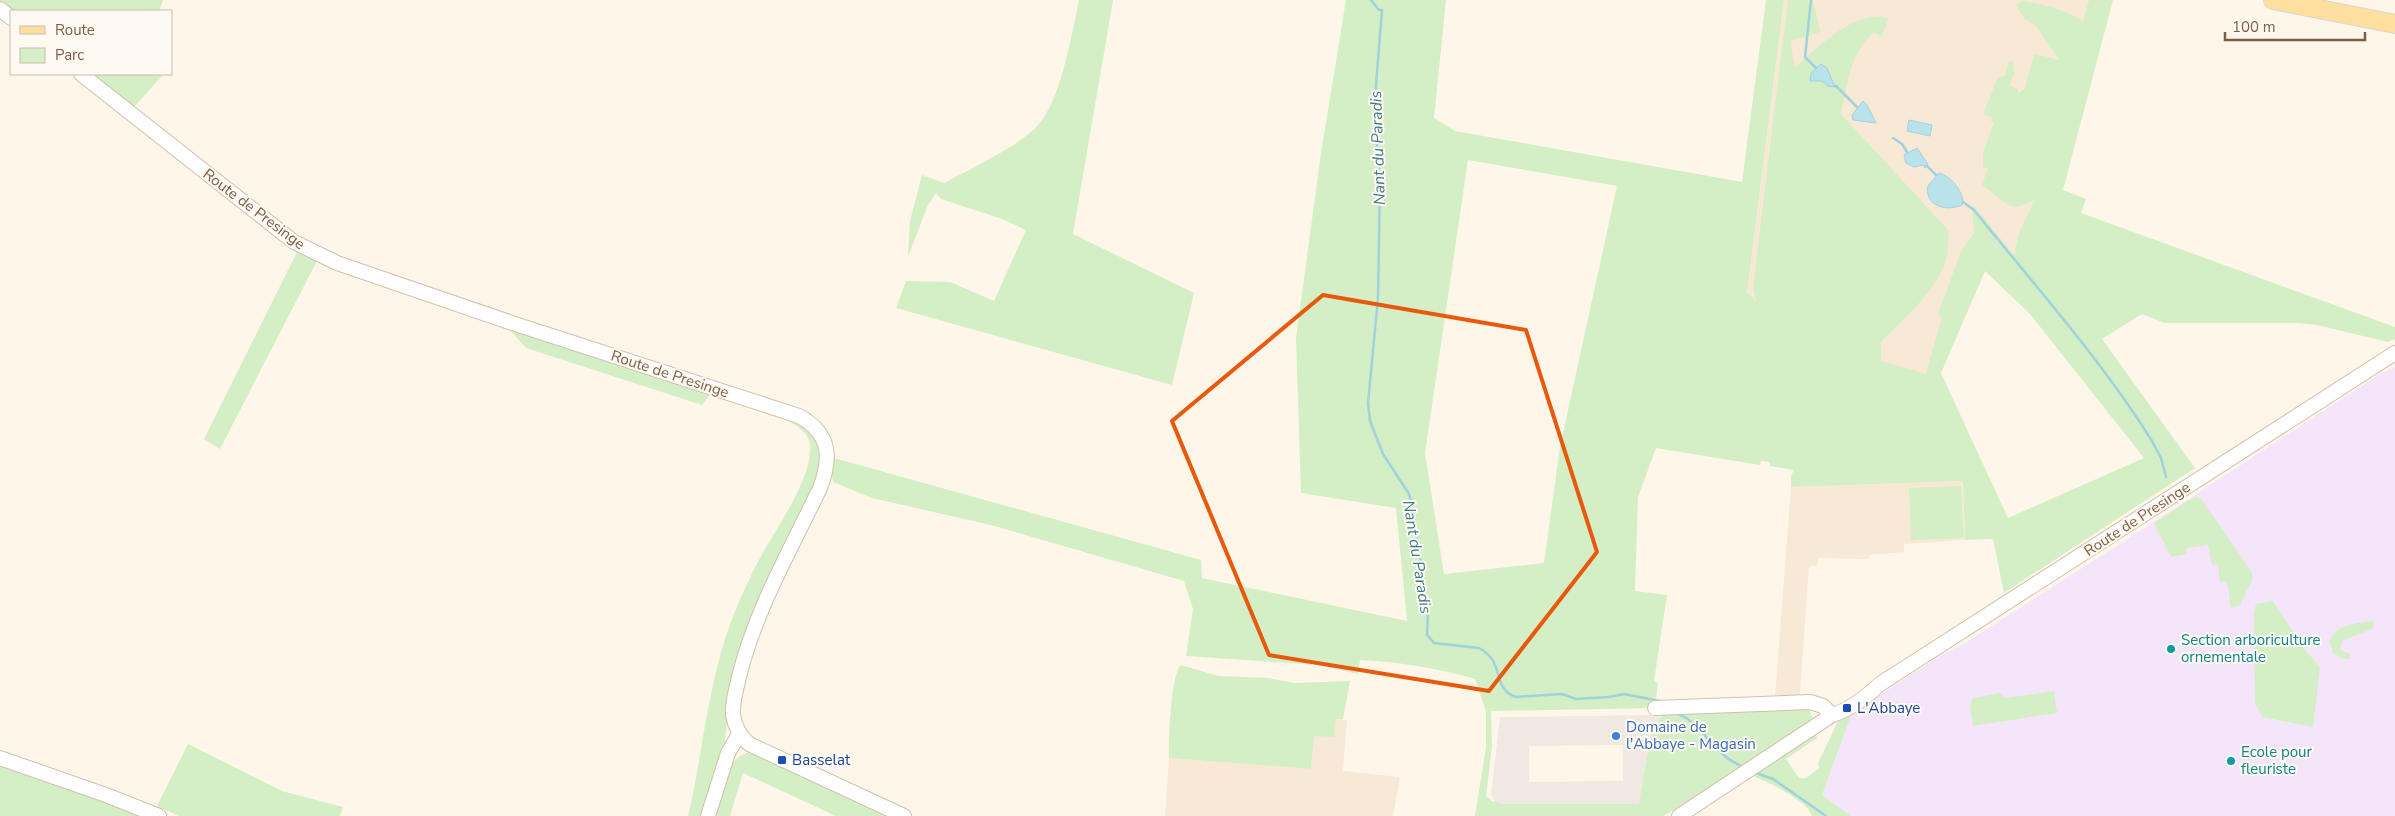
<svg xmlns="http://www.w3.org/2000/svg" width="2395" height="816" font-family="'Nunito Sans',sans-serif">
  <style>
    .residential { fill: #f7e9d6 }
    .industrial { fill: #efe9e2; fill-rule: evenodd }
    .education { fill: #f4e5fb }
    .green { fill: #d4eec5; fill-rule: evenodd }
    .water { fill: #bae2eb; stroke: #a0d2de }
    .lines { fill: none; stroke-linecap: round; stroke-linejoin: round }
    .stream { stroke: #a0d2de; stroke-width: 2.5 }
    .minor-casing { stroke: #d3bfac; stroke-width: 16 }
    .major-casing { stroke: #ddd5d0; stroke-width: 20 }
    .minor { stroke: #fff; stroke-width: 14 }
    .major { stroke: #ffdf9f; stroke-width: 18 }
    .marked { fill: none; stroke: #e8590c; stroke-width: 4; stroke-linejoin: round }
    .culture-dot { fill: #0f9aa8; stroke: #fffaf1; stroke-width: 2 }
    .transit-dot { fill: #1a4fb4; stroke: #fffaf1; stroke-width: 2 }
    .shop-dot { fill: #3f7fe0; stroke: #fffaf1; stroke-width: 2 }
    .labels { text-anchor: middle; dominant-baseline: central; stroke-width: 4; stroke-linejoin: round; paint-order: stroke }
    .street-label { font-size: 15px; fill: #7c5d49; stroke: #fffaf1 }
    .culture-label { font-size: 15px; fill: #0d838f; stroke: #fffaf1; text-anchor: start }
    .transit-label { font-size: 15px; fill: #164399; stroke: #fffaf1; text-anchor: start }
    .shop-label { font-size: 15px; fill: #366cbe; stroke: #fffaf1; text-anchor: start }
    .water-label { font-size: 16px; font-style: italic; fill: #3d7b8a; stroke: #fffaf1 }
  </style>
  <rect width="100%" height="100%" fill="#fef7e9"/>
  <path class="residential" d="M1784,0H2091L2024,267L1988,224L1928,378L1773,326L1747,292Z
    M1963,481L1965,540L1904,544V552L1869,555V559L1818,558L1817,566H1809L1799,708L1774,710L1791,487Z
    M1336,719L1347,720L1343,771L1400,777L1393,816H1165L1169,758L1311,769L1314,736Z"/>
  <path class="industrial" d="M1661,715L1655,730L1639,804H1503L1495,802L1491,795L1500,717ZM1623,745V781L1529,782V746Z"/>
  <path class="education" d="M2395,367V816H1851L1822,795L1852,713L1946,652L1962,645L2146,527L2375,377Z"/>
  <path class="green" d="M0,0H163L159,11H11L0,2Z
    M1079,0H1113L1073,234L1194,293L1172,385L896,308L906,281L950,282L994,301L1026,230L1002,219L941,199L936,193L928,205L908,257L910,221L922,175L944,183C970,169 1021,145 1039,124C1061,99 1072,33 1079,0Z
    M1346,0H1446L1434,118L1455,131L1742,182L1766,0H1784L1747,292L1756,302L1753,287L1788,0H1813L1820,32L1790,41L1795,68C1817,47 1860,6 1888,19L1882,36L1874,33C1850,52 1847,85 1841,114L1949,231C1948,239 1948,247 1947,255C1941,287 1903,320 1881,342V361L1926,374L1942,317L1938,314L1961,252L1974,233L1972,204L2014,255L2019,233L2035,200L2018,207L2008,205L1982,185L1988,168H1983V153L1994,122H1991L1992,117L1983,114L1998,77L2005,76L2009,61L2013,62L2014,73L2009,86L2018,89V94L2025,88L2034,54L2060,60L2036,26L2024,18L2016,5L2022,1C2046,5 2061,8 2083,21L2089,0H2113L2063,190L2086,199L2081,213L2395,327V339L2388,342L2317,325L2297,323H2165L2142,314L2102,339L2195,468L2004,593L1993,539L1965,540L1963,481L1791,487V476L1794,470L1770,466V462L1761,461L1760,465L1656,448L1638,497L1635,591L1667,595L1654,681L1658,683L1655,708L1491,711L1492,746L1486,796L1492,801L1503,804H1639C1643,784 1650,722 1666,711L1809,708L1813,720L1664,816H1475L1486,747V711L1475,679C1437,668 1400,662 1360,660L1358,674L1318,665L1186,656L1193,609L1184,581L991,525L872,498L833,482L831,467L834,458L1201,560L1202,578L1407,621L1396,508L1301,493L1296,338L1321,153ZM1468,160L1617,186L1560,447L1544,563L1444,574L1425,453ZM1985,271L2030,314L2144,458L2008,518L1941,373Z
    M90,74H164L133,108Z
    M298,250L317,261L220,449L204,439Z
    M509,329L523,332L801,423L820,442L823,465L729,705L724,749L702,816H688C700,766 705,714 718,664C727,627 742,592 760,558C774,531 820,469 808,438C799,416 732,403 709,396L702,405L526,348Z
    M1961,486L1964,538L1911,540L1909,488Z
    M2194,497L2201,499L2252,572L2253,578L2240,605L2231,608L2227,581L2220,582L2218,564L2212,565L2208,545L2186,548V554L2171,557L2154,523Z
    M2273,601L2305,650L2320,667L2313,727L2263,717L2255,704L2254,615L2256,604Z
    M2373,621L2374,628L2342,641L2340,650L2350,654L2349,659H2342L2333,653L2330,641C2336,623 2357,624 2373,621Z
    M1181,665L1218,676L1268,678L1294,683L1350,681L1343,719H1336L1334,737L1314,736L1311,769L1169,758C1168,744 1171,672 1181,665Z
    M2054,691L2057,713L1973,726L1970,705L1973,698L1999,693L2006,698Z
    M1852,713L1822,795L1851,816H1812C1808,801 1768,782 1753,776L1816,735L1817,738L1786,759L1799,778H1806L1819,768L1818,763L1839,719Z
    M188,744L282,791L343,807L340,816H179L157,806Z
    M747,753L755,754L893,816H836L743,773L730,816H713C720,795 724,760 747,753Z
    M0,764L145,816H0Z"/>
  <path class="water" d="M1821,64L1827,68L1835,87L1828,86L1822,81H1810L1811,73Z
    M1863,101L1867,105L1876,123L1853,120L1852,115Z
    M1909,120L1932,125L1930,136L1907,131Z
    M1917,148L1928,164L1925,168L1924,165L1914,167L1906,163L1904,155Z
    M1939,173C1950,175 1966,194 1962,205C1947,212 1924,206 1928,186Z"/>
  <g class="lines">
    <path class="stream" d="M1371,0L1379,10H1382L1374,110L1380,182L1378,298L1368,403L1370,421L1383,454L1409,494L1411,501L1428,610L1427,635L1434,643L1479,648C1506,662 1491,689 1516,697L1562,694L1576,699L1609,697L1624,694L1665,702
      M1811,0L1805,57L1816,68
      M1836,86L1857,107
      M1893,138L1902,144L1907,152
      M1927,166L1936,175
      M1963,202L1974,210C2035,286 2100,358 2152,441L2161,458L2166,477
      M1675,713C1695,718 1708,742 1724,755C1729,760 1735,763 1741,766
      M1759,774L1773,779L1826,816"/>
    <g class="minor-casing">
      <path id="minor" d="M0,9L11,18
        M81,74L294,242L337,263L515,324L799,416C830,433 832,457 820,488C791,549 757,607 740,673C737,686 732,701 733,715C735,728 740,736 749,744L904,816
        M1655,708L1810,702L1823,706L1832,715
        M0,758L106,795L159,816
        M708,816L728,753L739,734
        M1679,816L1832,715C1850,710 1866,697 1880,684L2395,353"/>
    </g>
    <g class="major-casing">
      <path id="major" d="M2273,0L2395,24"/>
    </g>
    <use href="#minor" class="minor"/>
    <use href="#major" class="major"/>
  </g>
  <path class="marked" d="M1323,295L1526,330L1597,552L1489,691L1269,655L1172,421Z"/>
  <g class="culture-dot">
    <circle cx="2171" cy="649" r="5"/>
    <circle cx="2231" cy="761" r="5"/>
  </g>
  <g class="transit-dot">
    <rect x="1842" y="703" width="10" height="10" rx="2.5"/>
    <rect x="777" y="755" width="10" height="10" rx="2.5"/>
  </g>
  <circle class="shop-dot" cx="1616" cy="736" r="5"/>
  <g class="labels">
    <g class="street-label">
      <text transform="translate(254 209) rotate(37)">Route de Presinge</text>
      <text transform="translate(670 374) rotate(18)">Route de Presinge</text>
      <text transform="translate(2137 519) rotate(-33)">Route de Presinge</text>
    </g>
    <g class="culture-label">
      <text x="2181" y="640">Section arboriculture<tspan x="2181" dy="17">ornementale</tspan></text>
      <text x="2241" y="752">Ecole pour<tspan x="2241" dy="17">fleuriste</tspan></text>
    </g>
    <g class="transit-label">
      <text x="1857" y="708">L'Abbaye</text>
      <text x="792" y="760">Basselat</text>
    </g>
    <g class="shop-label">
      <text x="1626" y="727">Domaine de<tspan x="1626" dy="17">l'Abbaye - Magasin</tspan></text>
    </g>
    <g class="water-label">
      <text transform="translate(1378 148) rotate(-92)">Nant du Paradis</text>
      <text transform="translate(1417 557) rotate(81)">Nant du Paradis</text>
    </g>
  </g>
  <rect x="10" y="10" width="162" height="65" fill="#fffaf1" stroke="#cbbbae"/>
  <rect x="20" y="26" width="25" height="8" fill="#ffdf9f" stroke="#cbbbae"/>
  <text x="55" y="35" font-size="15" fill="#7c5d49">Route</text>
  <rect x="20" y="48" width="25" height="15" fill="#d4eec5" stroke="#cbbbae"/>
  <text x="55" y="60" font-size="15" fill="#7c5d49">Parc</text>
  <path d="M2225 32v8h140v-8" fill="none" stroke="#7c5d49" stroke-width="2.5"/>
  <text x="2232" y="32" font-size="15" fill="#7c5d49" stroke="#fffaf1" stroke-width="4" paint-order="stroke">100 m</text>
</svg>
